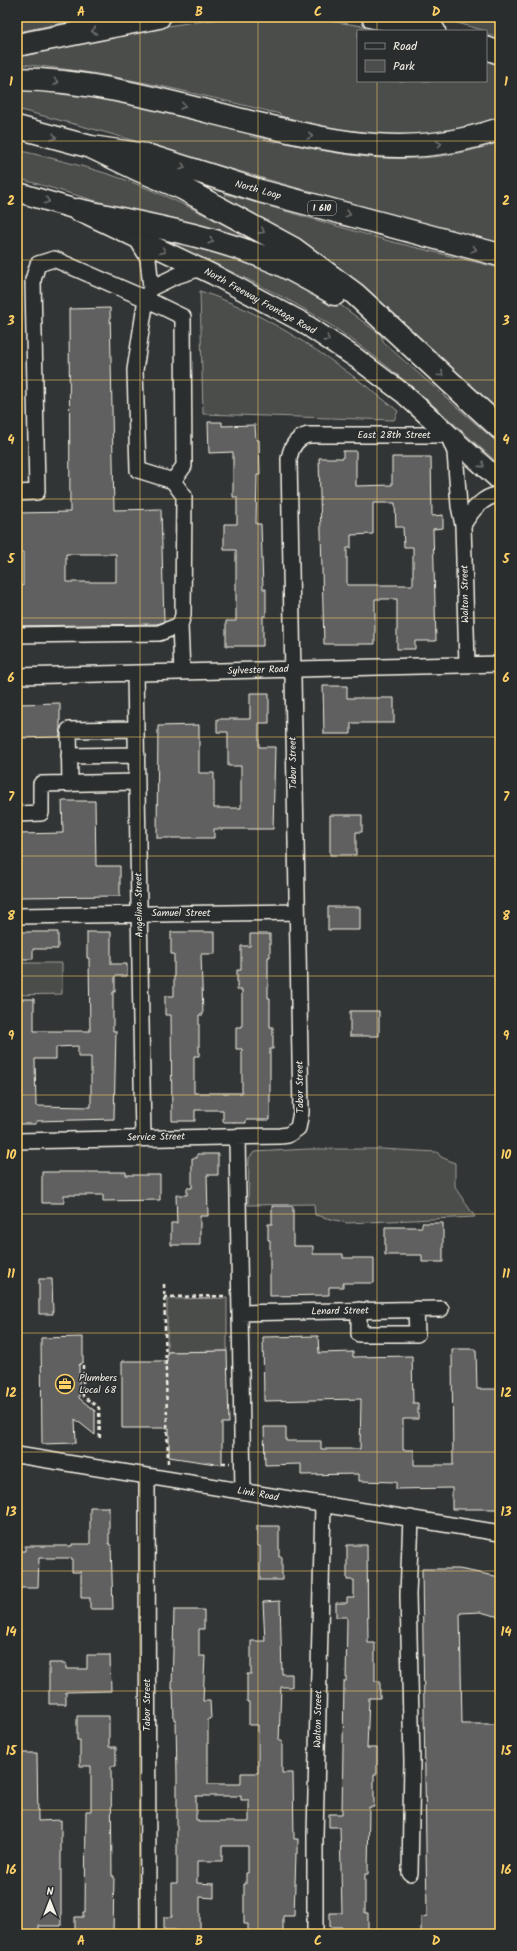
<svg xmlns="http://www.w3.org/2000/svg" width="517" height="1951" font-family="Kalam,sans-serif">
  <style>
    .green { fill: #4b4d4c; stroke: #a09f9a }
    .building { fill: #5f605f; stroke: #f4f1e8; fill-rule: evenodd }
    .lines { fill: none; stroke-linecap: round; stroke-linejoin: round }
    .minor-casing { stroke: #f4f1e8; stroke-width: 18 }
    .major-casing { stroke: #f4f1e8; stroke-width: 22 }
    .highway-casing { stroke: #f4f1e8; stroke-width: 25 }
    .path { stroke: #f4f1e8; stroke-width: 2.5; stroke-dasharray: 4 3; stroke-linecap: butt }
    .minor { stroke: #2a2d2e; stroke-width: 15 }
    .major { stroke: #2a2d2e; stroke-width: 19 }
    .highway { stroke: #2a2d2e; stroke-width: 22 }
    .oneway { stroke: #71726f }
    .grid { fill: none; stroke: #ffd166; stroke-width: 1; stroke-opacity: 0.55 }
    .labels { text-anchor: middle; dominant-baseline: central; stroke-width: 3; stroke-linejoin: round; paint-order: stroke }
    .shield { fill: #2a2d2e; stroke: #b7b6b0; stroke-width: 1 }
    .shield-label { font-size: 9px; font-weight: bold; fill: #f4f1e8 }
    .street-label { font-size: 10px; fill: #f4f1e8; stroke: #2a2d2e }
    .poi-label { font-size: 10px; fill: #f4f1e8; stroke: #2a2d2e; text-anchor: start }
    .neatline { fill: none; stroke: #ffd166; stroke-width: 1.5 }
    .grid-label { font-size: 13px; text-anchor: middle; font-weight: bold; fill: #ffd166 }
  </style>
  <rect width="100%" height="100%" fill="#323535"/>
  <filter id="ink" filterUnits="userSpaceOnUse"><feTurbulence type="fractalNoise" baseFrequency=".025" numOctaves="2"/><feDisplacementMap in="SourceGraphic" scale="8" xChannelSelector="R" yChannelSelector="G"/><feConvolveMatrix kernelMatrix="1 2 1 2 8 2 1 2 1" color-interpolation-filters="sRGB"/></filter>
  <g filter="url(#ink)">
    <path class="green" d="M17,17H92L17,32Z
      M251,17L323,20L396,31H358V81H486V57L500,63V118L473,127L418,136L349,133L280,116V114C193,93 107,71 17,64V54C94,40 172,21 251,17Z
      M436,17H487L500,24V38L486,33V31Z
      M17,88L65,92L123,101L251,132L250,136L276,142L278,141C355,159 423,169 500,142V243L428,226L104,132L17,109Z
      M17,150C56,159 97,169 134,183C186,204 236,229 283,259L203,232L17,178Z
      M226,194L389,241L500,268V412L384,306L283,231L224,198Z
      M162,239L222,251L327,295L381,335L384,343L500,445V465C447,418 395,368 335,328C281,292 221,267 162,241Z
      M200,291C274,316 338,363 398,411L394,420L203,414Z
      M17,963H62V994L17,995Z
      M308,1149H382L437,1152L441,1157L455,1163V1186L458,1192L475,1217L347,1223L315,1215L314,1204L248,1205L249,1158L254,1152Z
      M227,1298V1351L167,1352V1299Z"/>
    <path class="building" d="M110,308L114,510L161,509L164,622L157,624L17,626V586H23V552H17V513L70,512L69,309ZM66,554H116V582H66Z
      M208,422H222V426L255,425L256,440H259L260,475H257L256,524H261L263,589H266V616H263V646H226V621H236V550H224V524H237V497H233V452L209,453Z
      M343,451H356V486L392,485V457H431L432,516L443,515V528L433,529L436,641H415V649H397V599H375V644H324L319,458H343ZM373,503H395L396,527H403L404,547H413V585H347V548H351V535L373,534Z
      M323,686H347V698H394V723H351V734H324Z
      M250,693H269V723H259V747H275L273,829H214V838H157L158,726L199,725V773H214V808H241V766H228V732H217V719H250Z
      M60,703V737L17,738V704Z
      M62,801H95L96,866H120V896L17,897V834L63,833Z
      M330,815H362V832H356V855H330Z
      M328,907H360V930H328Z
      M17,932H58V949H33V959H17Z
      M87,932H111V964H127V976H115V992H113V1031H116L114,1119L36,1121V1124H17V999H34V1031H90L89,958H87ZM78,1046V1057H91V1107L36,1106L35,1059H56V1047Z
      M171,932H215V954H201L203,1015H199V1056H194V1093H242V1049H236V1027H242V990H237V970H241V946H250V934H270V957H268V998H270V1027H273V1049H270V1120H246V1123H234V1122H223V1110H195V1121H172L171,1015H165V996H174V954H171Z
      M350,1011H379V1036H350Z
      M197,1154H218V1175H207L208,1216H200V1245H171V1223H177L176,1195H187V1188H192V1158H197Z
      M42,1172H126V1175H160V1200L103,1201V1195H64V1203H42Z
      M272,1206H293V1246H313V1254H343V1258H374V1283H343V1287H329V1295L270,1296V1240H268V1224H272Z
      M422,1223H443V1262H422V1255H385V1227H422Z
      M39,1279H52L53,1314H39Z
      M318,1336L319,1353L353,1352V1357L412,1356L413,1403H418V1419H403V1450H414V1465H453L452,1349H476L477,1389H500V1509H452V1488L396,1489V1482L359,1481V1474L301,1475V1464L265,1465L264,1427H286V1441H321V1449H360L361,1399L264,1401L263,1337Z
      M83,1337V1362L79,1365V1398L95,1411V1435L75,1419L76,1443L42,1444L41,1338Z
      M227,1351L229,1423H222V1465L169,1457V1428H122V1361H167V1352Z
      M90,1507H109V1544H111L113,1609H90V1598H81V1572H72V1558H39L38,1588H17V1551H25V1546H72V1544H90Z
      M257,1526H279V1557H282V1580H260V1546H257Z
      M347,1545H367L368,1643H375V1681H380V1698H369L367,1748H377V1774H374V1807H369L368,1874H365V1913H368V1934H342V1927H330V1913H342L340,1827H329V1814H342L344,1681H346L347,1617H336V1603H347V1598H354V1580H347Z
      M422,1569H459L500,1577V1617L480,1612L460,1613L462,1724H500V1934H421V1917L427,1916Z
      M280,1601L282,1674H292V1687H281L279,1741H282V1773H293L294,1839H298V1853H296L294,1916H283V1932H248V1924H244V1884H246V1873H248V1846H222V1861H197V1883L214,1884V1898L200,1897V1934H176V1930H164V1917H172V1883H177V1776L176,1720H174L173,1689H172L174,1610H204V1629H199V1656H205L203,1701H210L211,1719H208V1784H241V1773H258V1725H249V1702H247V1674H251V1641H265L263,1602ZM196,1796H241V1800H249V1822H199V1820H196Z
      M87,1655H110L111,1691L66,1692V1704H49V1663H66V1669H87Z
      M77,1716H109V1747H116V1766H111L112,1876H114L113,1934H75V1917H83V1912H85L86,1811H91V1766H80V1740H77Z
      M17,1753H37L38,1821L61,1820V1926H39V1934H17Z"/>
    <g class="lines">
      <g class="minor-casing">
        <path id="minor" d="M136,238L148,258L151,288L176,276L201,268
          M17,493L37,492L33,280L38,264L54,259L146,299L151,288
          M463,525C472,510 482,497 500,494
          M180,625L182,672
          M17,635L159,633L180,625L183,615L184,496L173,481L138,470L135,370L146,299L183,317L184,466L173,481
          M135,673L143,1137
          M17,676L500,664
          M69,756L137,755
          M70,784L69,730L136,729
          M17,814L41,813V784L137,782
          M17,916L296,912
          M237,1137L243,1491
          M17,1141L280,1136L288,1135L298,1128L301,1112L289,459C291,447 296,438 308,435H448L455,452L459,506L463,525L467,664
          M359,1310V1334H417L416,1309
          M240,1313L441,1309
          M17,1455L500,1533
          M147,1476L148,1934
          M410,1873L412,1762L408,1595L411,1518
          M315,1934V1835L323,1505"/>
      </g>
      <g class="major-casing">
        <path id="major" d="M17,192L78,210L214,275L302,322L356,358L404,394L500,481"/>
      </g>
      <g class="highway-casing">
        <path id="highway" d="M373,17L414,24L434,31
          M17,45L159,17
          M486,48L500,53
          M17,79C99,80 179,105 258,124C345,144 412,159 500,129
          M17,127L91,147L146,155L260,191L500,255
          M91,147L139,170L182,188L294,249L355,294L500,428
          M78,210C143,224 211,235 273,261C294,270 315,283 335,294"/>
      </g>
      <path class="path" d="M164,1284L168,1465
        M164,1297L226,1296
        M83,1365V1396L99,1408L100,1441
        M222,1463H230"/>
      <use href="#minor" class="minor"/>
      <use href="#major" class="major"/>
      <use href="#highway" class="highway"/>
    </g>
    <defs><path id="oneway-chevron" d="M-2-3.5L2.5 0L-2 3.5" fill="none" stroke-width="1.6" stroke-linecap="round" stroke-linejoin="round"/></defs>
    <g class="oneway">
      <use href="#oneway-chevron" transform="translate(94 31) rotate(168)"/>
      <use href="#oneway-chevron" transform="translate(56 82) rotate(5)"/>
      <use href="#oneway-chevron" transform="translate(183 106) rotate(14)"/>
      <use href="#oneway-chevron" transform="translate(310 136) rotate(13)"/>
      <use href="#oneway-chevron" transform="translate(54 137) rotate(15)"/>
      <use href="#oneway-chevron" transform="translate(439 144) rotate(-9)"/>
      <use href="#oneway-chevron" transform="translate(183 167) rotate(18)"/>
      <use href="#oneway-chevron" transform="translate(47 201) rotate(16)"/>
      <use href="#oneway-chevron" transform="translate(348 214) rotate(15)"/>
      <use href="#oneway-chevron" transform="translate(262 231) rotate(29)"/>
      <use href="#oneway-chevron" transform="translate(211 241) rotate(16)"/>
      <use href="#oneway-chevron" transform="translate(474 249) rotate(15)"/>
      <use href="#oneway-chevron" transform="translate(163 251) rotate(26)"/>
      <use href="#oneway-chevron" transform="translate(327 339) rotate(33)"/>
      <use href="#oneway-chevron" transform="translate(441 374) rotate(43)"/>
      <use href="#oneway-chevron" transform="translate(482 465) rotate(41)"/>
    </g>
  </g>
  <path class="grid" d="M140,17V1934M258,17V1934M377,17V31M377,81V1934M17,141H500M17,260H500M17,380H500M17,499H500M17,618H500M17,737H500M17,856H500M17,976H500M17,1095H500M17,1214H500M17,1333H500M17,1452H500M17,1571H500M17,1691H500M17,1810H500"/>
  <defs>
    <g id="office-ring" transform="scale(1)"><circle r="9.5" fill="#2a2d2e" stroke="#ffd166" stroke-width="1.5"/><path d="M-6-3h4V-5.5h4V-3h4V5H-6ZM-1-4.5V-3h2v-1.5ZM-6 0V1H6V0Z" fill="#ffd166"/></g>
  </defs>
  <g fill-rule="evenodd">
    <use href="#office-ring" x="65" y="1384"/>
  </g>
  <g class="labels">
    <rect class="shield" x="308" y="201" width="28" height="14" rx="3"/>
    <g class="shield-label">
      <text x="322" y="208">I 610</text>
    </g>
    <g class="street-label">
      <text transform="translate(258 190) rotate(16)">North Loop</text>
      <text transform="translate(260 301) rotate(29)">North Freeway Frontage Road</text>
      <text x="394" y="435">East 28th Street</text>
      <text transform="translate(465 594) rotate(-91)">Walton Street</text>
      <text transform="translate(258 670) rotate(-2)">Sylvester Road</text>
      <text transform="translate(293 763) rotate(-91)">Tabor Street</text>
      <text transform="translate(139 905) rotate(-91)">Angelina Street</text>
      <text x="181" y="913">Samuel Street</text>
      <text transform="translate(300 1087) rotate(-91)">Tabor Street</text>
      <text transform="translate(156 1137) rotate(-1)">Service Street</text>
      <text transform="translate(340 1311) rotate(-1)">Lenard Street</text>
      <text transform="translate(258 1494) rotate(10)">Link Road</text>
      <text transform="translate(147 1705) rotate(-90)">Tabor Street</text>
      <text transform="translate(318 1719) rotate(-89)">Walton Street</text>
    </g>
    <g class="poi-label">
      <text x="79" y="1378">Plumbers<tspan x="79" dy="12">Local 68</tspan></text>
    </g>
  </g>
  <rect width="517" height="1951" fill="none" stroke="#2a2d2e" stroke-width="44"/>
  <rect x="357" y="30" width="130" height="52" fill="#2a2d2e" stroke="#7b7b78"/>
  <rect x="365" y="43" width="20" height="6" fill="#2a2d2e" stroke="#7b7b78"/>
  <text x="393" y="50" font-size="12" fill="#f4f1e8">Road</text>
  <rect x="365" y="60" width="20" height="12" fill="#4b4d4c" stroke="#7b7b78"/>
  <text x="393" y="70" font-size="12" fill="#f4f1e8">Park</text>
  <g transform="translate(50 1901)" stroke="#2a2d2e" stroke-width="3" paint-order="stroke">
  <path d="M0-3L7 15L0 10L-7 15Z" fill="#f4f1e8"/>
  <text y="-6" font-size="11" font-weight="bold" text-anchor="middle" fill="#f4f1e8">N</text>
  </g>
  <rect x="22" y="22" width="473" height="1907" class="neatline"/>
  <g class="grid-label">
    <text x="81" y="16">A</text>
    <text x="199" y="16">B</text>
    <text x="318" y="16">C</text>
    <text x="436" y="16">D</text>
    <text x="11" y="86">1</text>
    <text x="506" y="86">1</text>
    <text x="11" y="205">2</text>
    <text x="506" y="205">2</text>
    <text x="11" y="325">3</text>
    <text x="506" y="325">3</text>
    <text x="11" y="444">4</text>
    <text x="506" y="444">4</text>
    <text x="11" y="563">5</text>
    <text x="506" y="563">5</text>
    <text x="11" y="682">6</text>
    <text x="506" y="682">6</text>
    <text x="11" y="801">7</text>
    <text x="506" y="801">7</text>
    <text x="11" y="920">8</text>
    <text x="506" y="920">8</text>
    <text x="11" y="1040">9</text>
    <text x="506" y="1040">9</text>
    <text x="11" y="1159">10</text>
    <text x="506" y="1159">10</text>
    <text x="11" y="1278">11</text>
    <text x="506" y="1278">11</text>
    <text x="11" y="1397">12</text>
    <text x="506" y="1397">12</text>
    <text x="11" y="1516">13</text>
    <text x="506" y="1516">13</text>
    <text x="11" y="1636">14</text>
    <text x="506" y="1636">14</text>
    <text x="11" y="1755">15</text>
    <text x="506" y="1755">15</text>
    <text x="11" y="1874">16</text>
    <text x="506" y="1874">16</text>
    <text x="81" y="1945">A</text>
    <text x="199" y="1945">B</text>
    <text x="318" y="1945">C</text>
    <text x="436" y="1945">D</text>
  </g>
</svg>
